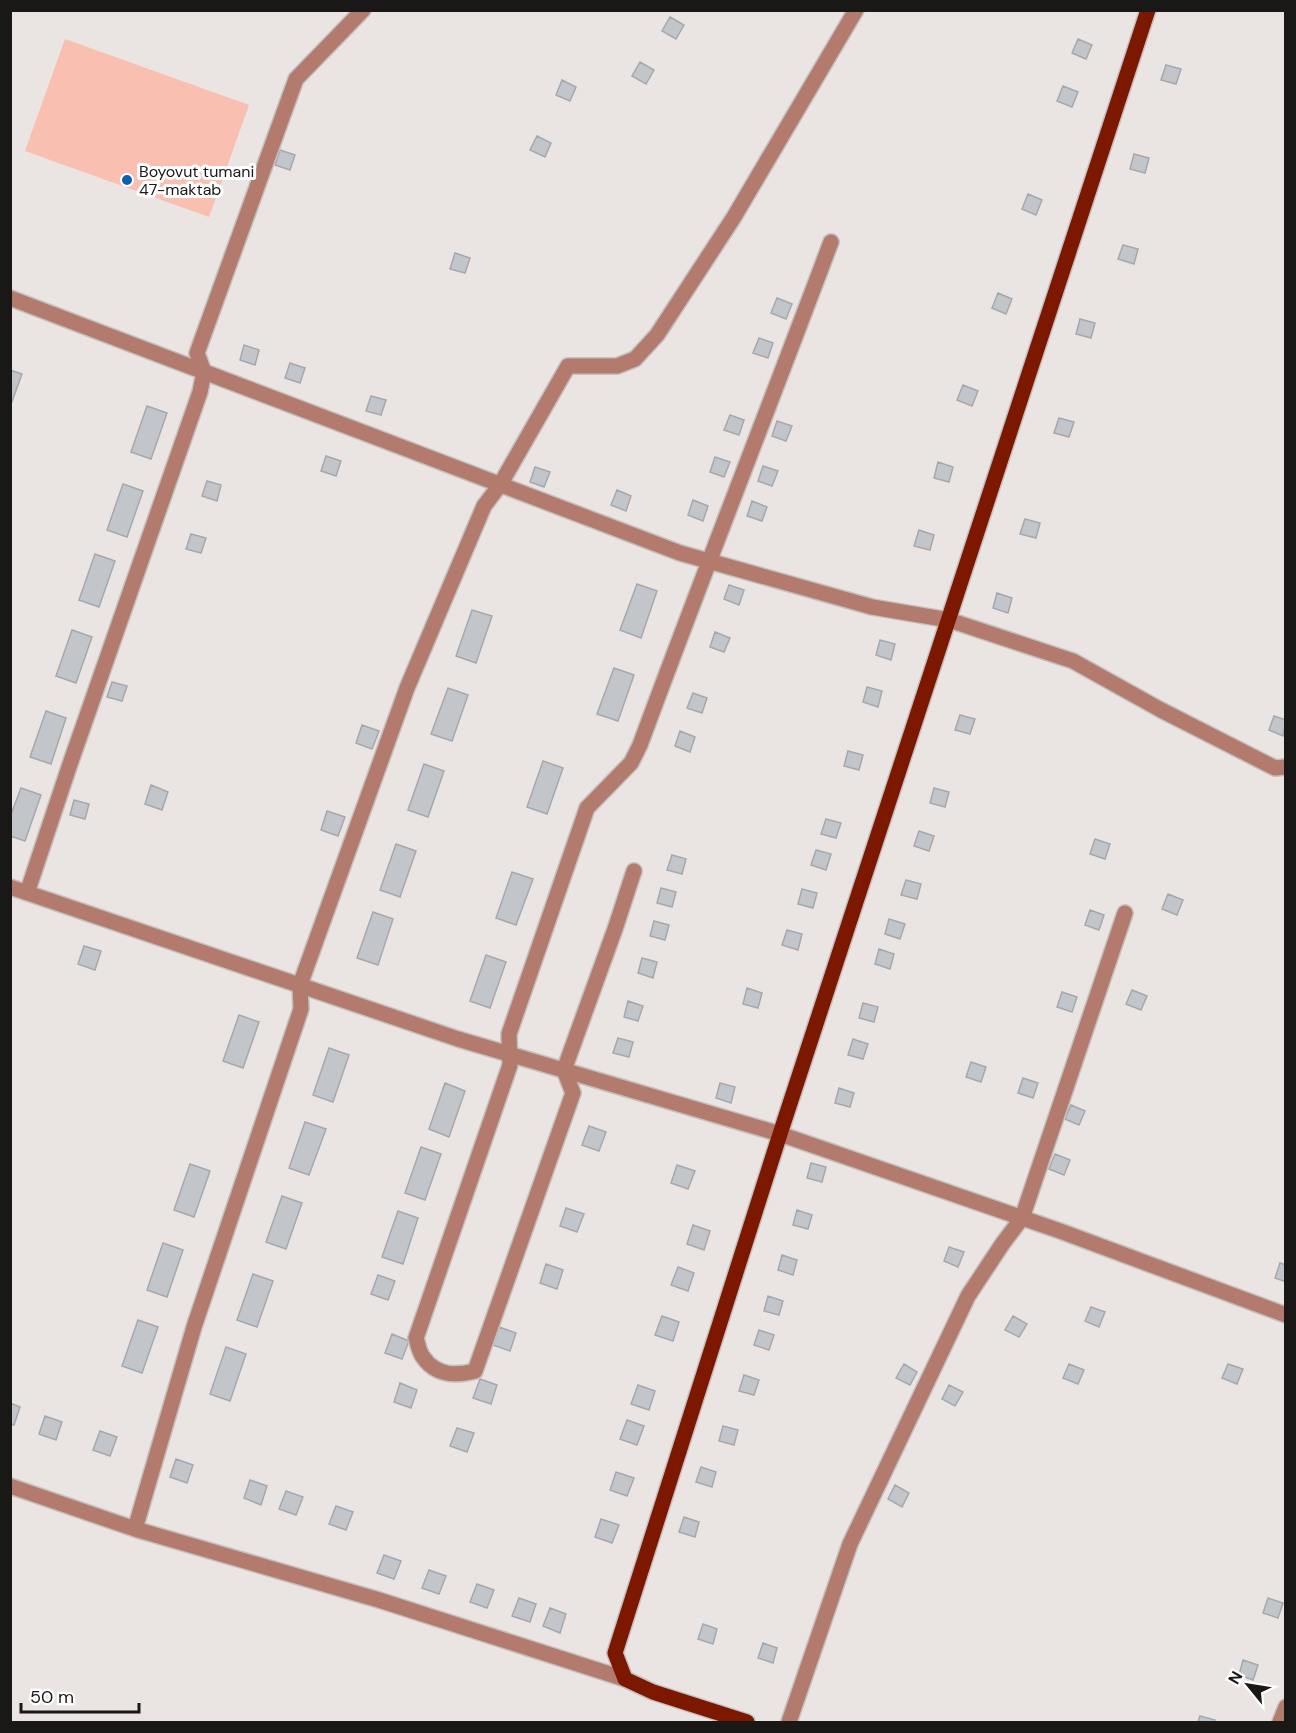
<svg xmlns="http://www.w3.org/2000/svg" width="1296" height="1733" viewBox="0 0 1296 1733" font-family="'DM Sans',sans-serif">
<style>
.green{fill:#f9bfb1}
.building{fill:#c2c5ca;stroke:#a5a9ad;stroke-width:1.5}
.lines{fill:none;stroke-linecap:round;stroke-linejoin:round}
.minor-casing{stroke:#c5bfbd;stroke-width:18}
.major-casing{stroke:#c5bfbd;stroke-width:18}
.minor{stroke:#b37b6d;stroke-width:15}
.major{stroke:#7c1700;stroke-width:15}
.poi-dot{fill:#0b61af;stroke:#fff;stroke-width:2}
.labels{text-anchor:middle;stroke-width:6;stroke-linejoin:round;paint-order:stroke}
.poi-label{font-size:16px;fill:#1a1817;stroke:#fff;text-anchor:start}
</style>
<rect width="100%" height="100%" fill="#eae4e2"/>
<path class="green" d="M65 39 249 105 209 217 25 151Z"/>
<path class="building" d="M670 17 684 25 676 39 662 31Z
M1078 39 1092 45 1086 59 1072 53Z
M640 62 654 70 646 84 632 76Z
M1166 65 1181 69 1176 84 1161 80Z
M562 80 576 87 570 101 556 95Z
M1063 86 1078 92 1072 107 1057 101Z
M537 136 551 143 545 157 530 150Z
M280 150 295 155 290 170 275 165Z
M1134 154 1149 158 1145 173 1130 169Z
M1028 194 1042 200 1036 215 1022 209Z
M1123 245 1138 249 1134 264 1118 259Z
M455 253 470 258 465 273 450 269Z
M998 293 1012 299 1006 314 992 308Z
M777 298 792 304 786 319 771 313Z
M1080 319 1095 323 1091 338 1076 334Z
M759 338 773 343 768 358 753 353Z
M244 345 259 350 255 365 240 360Z
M290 363 305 368 300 383 285 378Z
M10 370 22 374 10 407Z
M963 385 978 391 972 406 957 400Z
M371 396 386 400 381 415 366 411Z
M147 406 167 413 151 459 131 452Z
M730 415 744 420 739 435 724 430Z
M1059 418 1074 422 1069 437 1054 433Z
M777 421 792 426 786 441 772 436Z
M326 456 341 461 336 476 321 471Z
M715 457 730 462 724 477 710 472Z
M938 462 953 467 949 482 934 478Z
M763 466 778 471 772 486 758 481Z
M535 467 550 472 544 487 530 482Z
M207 481 221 485 217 501 202 496Z
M123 484 143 491 127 537 107 530Z
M617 490 631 496 626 511 611 505Z
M693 500 708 506 703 521 688 515Z
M752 501 767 507 762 521 747 516Z
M1025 519 1040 523 1036 538 1020 534Z
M919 530 934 535 930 550 914 546Z
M191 534 206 538 201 553 186 549Z
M95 554 115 561 99 607 79 600Z
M637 584 657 591 641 638 620 630Z
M729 585 744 590 739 605 724 599Z
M997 593 1012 598 1008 613 993 608Z
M472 610 492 616 476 663 456 656Z
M72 630 92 637 76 683 56 676Z
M715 632 730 638 724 652 710 647Z
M880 640 895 644 891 660 876 655Z
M614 668 634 675 618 721 597 714Z
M112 682 127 686 122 701 107 697Z
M867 687 882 691 878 707 863 702Z
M448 688 468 695 452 741 431 734Z
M693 693 707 698 702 713 687 708Z
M46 711 66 718 51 764 30 757Z
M960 715 975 719 970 734 955 730Z
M1274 716 1286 720 1283 736 1269 730Z
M362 725 379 731 372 749 356 743Z
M680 731 695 737 690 752 675 746Z
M848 751 863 755 859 770 844 766Z
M543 761 563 768 547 814 527 807Z
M424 764 444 771 428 817 408 810Z
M151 785 168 792 162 810 145 804Z
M21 788 41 795 25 841 10 836V817Z
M934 788 949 792 945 807 930 803Z
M74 800 89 804 85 819 70 815Z
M327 811 345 817 338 836 321 830Z
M826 819 841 823 836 838 821 834Z
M919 831 934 836 929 851 914 846Z
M1095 839 1110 844 1105 859 1090 854Z
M396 844 416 851 400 897 380 890Z
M816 850 831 854 826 870 811 865Z
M672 855 686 859 682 874 667 870Z
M512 872 533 879 516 925 496 918Z
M906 880 921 884 917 899 901 895Z
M661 888 676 892 672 907 657 903Z
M802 889 817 893 813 908 798 904Z
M1168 894 1183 900 1177 915 1162 909Z
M1090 910 1104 915 1099 930 1085 925Z
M373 912 393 919 378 965 357 958Z
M889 919 905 924 900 939 885 934Z
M654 921 669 925 665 940 650 936Z
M787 930 802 934 798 950 782 945Z
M84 946 101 951 95 970 78 964Z
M879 949 894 954 890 969 875 964Z
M486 955 506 962 490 1008 470 1001Z
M642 958 657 962 653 978 638 973Z
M747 988 762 993 758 1008 743 1004Z
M1132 990 1147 996 1141 1010 1126 1004Z
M1062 992 1077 997 1072 1012 1057 1007Z
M628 1001 643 1006 638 1021 624 1017Z
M863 1003 878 1007 874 1022 859 1018Z
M239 1015 259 1022 243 1068 223 1061Z
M618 1038 633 1042 629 1057 613 1053Z
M853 1039 868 1044 863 1059 848 1055Z
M329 1048 349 1055 333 1102 313 1095Z
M971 1062 986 1067 981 1082 966 1077Z
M1023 1078 1038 1083 1033 1098 1018 1093Z
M445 1083 465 1091 449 1137 429 1129Z
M720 1083 735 1087 731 1103 716 1098Z
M839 1088 854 1093 850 1107 835 1103Z
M1071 1105 1085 1111 1079 1125 1065 1119Z
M305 1122 326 1129 309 1175 289 1168Z
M589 1126 606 1132 599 1151 582 1145Z
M421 1147 441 1154 425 1200 405 1193Z
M1055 1154 1070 1160 1064 1175 1049 1169Z
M811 1163 826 1167 822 1182 807 1178Z
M190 1164 210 1171 194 1217 174 1210Z
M677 1165 695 1171 688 1189 671 1183Z
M282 1196 302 1203 286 1249 266 1242Z
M566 1208 584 1214 577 1232 560 1226Z
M797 1210 812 1215 808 1229 793 1225Z
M398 1211 418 1218 403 1264 382 1257Z
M693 1225 710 1231 704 1250 687 1244Z
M163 1243 183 1250 167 1297 147 1290Z
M949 1247 964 1252 958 1267 944 1261Z
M782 1255 797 1260 793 1275 778 1270Z
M1280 1263 1286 1265V1282L1275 1278Z
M546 1264 563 1270 557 1289 540 1283Z
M678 1267 694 1273 688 1291 671 1285Z
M253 1274 273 1281 257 1327 237 1320Z
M378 1275 395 1281 388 1300 371 1294Z
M768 1296 783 1301 779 1315 764 1311Z
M1091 1307 1105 1312 1099 1327 1085 1321Z
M662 1316 679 1322 673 1341 655 1335Z
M1013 1316 1027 1324 1019 1337 1005 1330Z
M138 1320 158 1327 142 1373 122 1366Z
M499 1327 516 1333 510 1351 493 1345Z
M759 1330 774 1335 769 1350 754 1345Z
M392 1334 409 1341 402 1359 385 1353Z
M226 1347 246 1354 230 1401 210 1394Z
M904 1364 917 1372 910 1385 896 1378Z
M1069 1364 1084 1370 1078 1384 1063 1378Z
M1228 1364 1243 1369 1237 1384 1222 1378Z
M744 1375 759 1380 754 1395 739 1391Z
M480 1379 497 1385 491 1404 473 1398Z
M400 1383 417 1390 411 1408 394 1402Z
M638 1385 655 1391 649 1410 631 1404Z
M949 1385 963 1392 955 1406 942 1399Z
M10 1403 20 1407 14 1425 10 1424Z
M45 1416 62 1422 56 1440 39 1434Z
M627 1420 644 1426 637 1445 620 1439Z
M723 1426 738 1430 734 1445 719 1441Z
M457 1428 474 1433 467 1452 450 1446Z
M100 1431 117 1437 110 1456 93 1450Z
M176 1459 193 1465 187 1483 170 1477Z
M701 1467 716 1472 712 1487 696 1482Z
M616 1472 634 1478 627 1496 610 1490Z
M250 1480 267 1486 261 1505 244 1498Z
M895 1485 909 1493 902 1507 888 1499Z
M286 1491 303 1497 296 1515 279 1509Z
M336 1506 353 1512 346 1530 329 1524Z
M684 1517 699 1522 695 1537 679 1532Z
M601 1519 619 1525 612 1543 595 1537Z
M384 1555 401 1561 394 1579 377 1573Z
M429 1570 446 1576 439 1594 422 1588Z
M477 1584 494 1590 487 1608 470 1602Z
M519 1598 536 1604 530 1622 512 1616Z
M1268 1598 1283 1603 1278 1618 1263 1613Z
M550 1608 566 1614 560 1633 543 1626Z
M703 1624 717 1629 713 1644 698 1639Z
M763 1643 777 1648 773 1663 758 1658Z
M1243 1660 1258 1665 1253 1680 1239 1675Z
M1200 1716 1215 1720 1214 1722H1198Z"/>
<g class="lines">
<g class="minor-casing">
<path id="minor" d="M10 298 680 553 872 607 949 620 1073 661 1161 710 1275 768 1286 767
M634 871 615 929 564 1070 573 1093 475 1371C456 1376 436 1376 423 1357 419 1352 418 1344 416 1338L510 1065 509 1034 587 808 631 763 640 745C702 577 768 410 831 242
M10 887 458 1039 780 1134 1060 1231 1286 1315
M27 893 69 767 200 392 204 372 197 353 296 79 363 10
M10 1486 135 1529 379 1600 625 1679
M135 1529 194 1327 301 1009 300 985 407 688 484 506 500 485 568 366H617L635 359 657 335 734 217 856 10
M789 1722 850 1544 968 1296 1003 1243 1022 1218 1125 913
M1280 1722 1286 1707"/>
</g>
<g class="major-casing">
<path id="major" d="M747 1722 653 1692 625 1679 615 1653 780 1134 1148 10"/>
</g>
<use href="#minor" class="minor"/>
<use href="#major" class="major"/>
</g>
<circle class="poi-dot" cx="127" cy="180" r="6"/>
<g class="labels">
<g class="poi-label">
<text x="139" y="177">Boyovut tumani<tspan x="139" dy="18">47-maktab</tspan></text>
</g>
</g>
<rect width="1296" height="1733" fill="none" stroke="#1a1817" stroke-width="24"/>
<g transform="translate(1248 1685) rotate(300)" stroke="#ffffff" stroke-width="4.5" paint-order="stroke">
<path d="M0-4.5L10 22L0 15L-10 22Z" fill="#1a1817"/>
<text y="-9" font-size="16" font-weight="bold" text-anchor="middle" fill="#1a1817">N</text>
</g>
<path d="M21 1703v9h118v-9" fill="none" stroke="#1a1817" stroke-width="3"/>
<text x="30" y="1703" font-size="18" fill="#1a1817" stroke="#ffffff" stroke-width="4.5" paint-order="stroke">50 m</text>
</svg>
